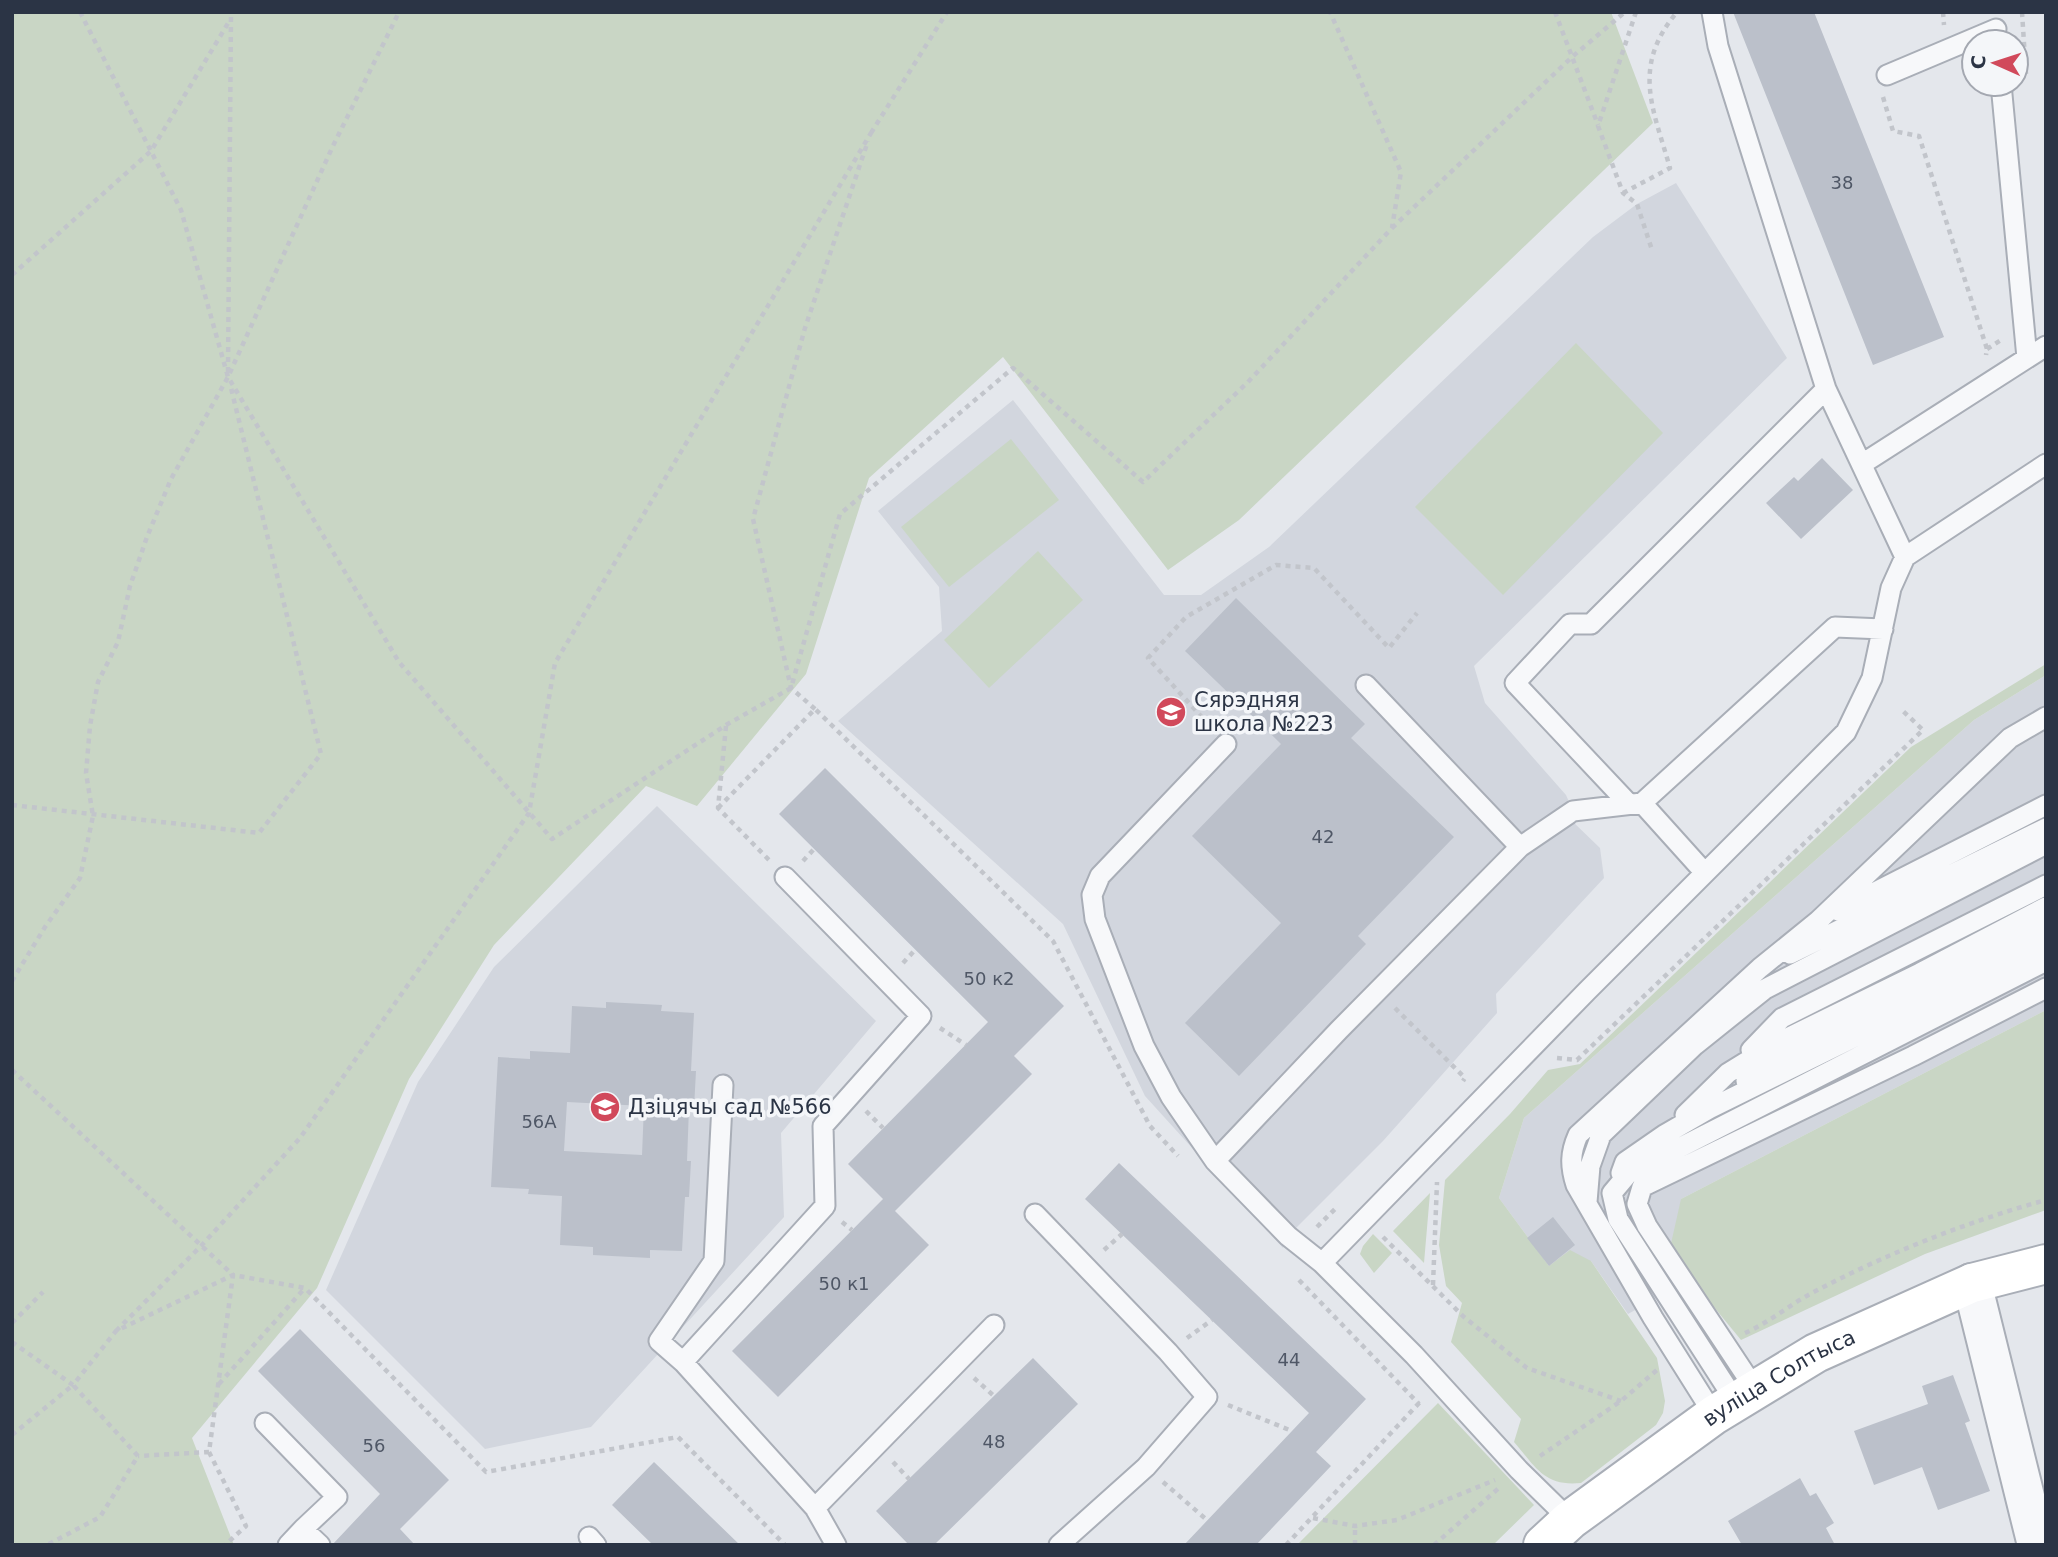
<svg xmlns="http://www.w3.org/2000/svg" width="2058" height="1557" viewBox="0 0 2058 1557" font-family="'DejaVu Sans',sans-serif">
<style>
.built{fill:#d2d6de}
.green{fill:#c9d6c5}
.building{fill:#bbc0ca;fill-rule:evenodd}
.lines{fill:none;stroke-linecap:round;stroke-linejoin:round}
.service-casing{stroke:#a9aeb7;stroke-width:23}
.minor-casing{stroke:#a9aeb7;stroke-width:42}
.secondary-casing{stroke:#a9aeb7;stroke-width:42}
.path{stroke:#c2c5cb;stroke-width:4.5;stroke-dasharray:5 5;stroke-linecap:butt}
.service{stroke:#f7f8fa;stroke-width:19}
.minor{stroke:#f7f8fa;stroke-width:38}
.secondary{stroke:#fff;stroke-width:38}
.labels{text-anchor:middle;stroke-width:7;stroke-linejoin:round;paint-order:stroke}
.number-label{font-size:18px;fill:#4f5766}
.poi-label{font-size:21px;fill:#2b3445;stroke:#f4f6f9;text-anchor:start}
.street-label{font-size:21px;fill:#2b3445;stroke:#f4f6f9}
</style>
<rect width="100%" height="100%" fill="#e4e7ec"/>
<path class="built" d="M1676 183 1787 358 1474 666 1485 703 1566 795 1573 811 1571 820 1600 848 1604 878 1496 994 1497 1013 1383 1141 1288 1236 1283 1248 1145 1096 1063 924 838 721 942 631 939 587 878 511 1013 400 1164 595H1201L1269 547 1593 237 1637 204Z
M2046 675V1010L1681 1199 1691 1279 1628 1314 1591 1261 1549 1266 1499 1198 1524 1118 1974 720Z
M657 806 876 1021 781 1133 784 1217 591 1427 485 1449 326 1290 418 1082 494 967Z"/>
<path class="green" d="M12 12H1611L1653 123 1239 520 1168 570 1003 357 869 478 806 674 697 806 646 786 494 945 409 1079 317 1288 192 1438 234 1545H12Z
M1576 343 1663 433 1503 595 1415 507Z
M1011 439 1059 500 949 587 901 527Z
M1038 551 1083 600 989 688 944 640Z
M2046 664V675L1974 720 1524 1118 1499 1198 1549 1266 1570 1250 1591 1261 1657 1358 1665 1401 1663 1413 1656 1425 1581 1483C1544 1487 1535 1466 1514 1442L1521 1419 1451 1342 1462 1303 1446 1286 1439 1245 1445 1180 1510 1114 1548 1070 1580 1064 1911 747Z
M2046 1010V1210L1925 1254 1741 1340 1691 1279 1670 1248 1681 1199Z
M1430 1193 1424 1263 1393 1231Z
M1373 1234 1392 1253 1374 1273 1360 1254 1363 1246Z
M1438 1403 1534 1505 1493 1545H1297Z"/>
<path class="building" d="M1733 12H1814L1944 337 1873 365Z
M1822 458 1853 490 1801 539 1766 503 1794 477 1798 481Z
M1236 598 1365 724 1351 738 1454 837 1358 936 1366 944 1239 1076 1185 1023 1281 923 1192 836 1281 744 1185 651Z
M825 768 1064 1006 1014 1056 1032 1074 895 1211 848 1164 988 1022 779 814Z
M606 1002 662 1005 661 1011 694 1013 691 1071H696L694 1108H689L687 1161H691L689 1197H685L682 1251 650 1250V1258L593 1255V1247L560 1245 562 1196 528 1194 529 1189 491 1187 498 1057 530 1059V1051L570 1053 572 1006 606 1008ZM567 1102 644 1106 642 1155 564 1151Z
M1119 1163 1366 1399 1316 1452 1331 1466 1256 1545H1184L1309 1413 1085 1199Z
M883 1199 929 1245 778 1397 732 1351Z
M1553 1217 1575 1245 1549 1266 1527 1238Z
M300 1329 449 1480 400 1529 415 1545H332L380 1494 258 1371Z
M1033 1358 1078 1404 934 1545H909L876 1511Z
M1953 1375 1970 1421 1965 1423 1990 1491 1938 1510 1922 1467 1874 1485 1854 1431 1928 1404 1922 1386Z
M654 1462 740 1545H653L612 1505Z
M1800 1478 1810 1496 1816 1493 1834 1523 1826 1528 1835 1545H1742L1728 1521Z"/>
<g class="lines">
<g class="service-casing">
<path id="service" d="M1712 12 1718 46 1826 389 1905 557
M1887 75 1996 29
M2001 84 2027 358
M1862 464 2046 346
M1366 685 1520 847
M1226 744 1100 876 1092 895 1095 919 1144 1046 1171 1097 1215 1161 1288 1236 1322 1263 1414 1355 1519 1470 1570 1520
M1628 803 1515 683 1570 624H1591L1826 389
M1705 873 1642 803 1835 627 1883 629
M785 877 921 1016 823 1126 825 1206 683 1362 815 1508 836 1545
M1838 911 2046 805
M1790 954 2046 828
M1751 1050 1782 1018 2046 885
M1746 1081 1772 1062 2046 925
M1685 1115 1728 1073 1775 1044 1920 973 2046 907
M1215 1161 1339 1030 1520 847 1573 811 1642 803
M1621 1173 1625 1162 1664 1135 1709 1109 2046 943
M1587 1202 1590 1166 1601 1135 1695 1045 1765 989 2046 844
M1035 1214 1168 1352 1207 1397 1146 1467 1059 1545
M1322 1263 1587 991 1846 732 1872 678 1891 588 1905 557 2046 464
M683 1362 659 1341 714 1261 723 1085
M1755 1389 1647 1226 1637 1204 1642 1187 1913 1056 2046 988
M1736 1402 1618 1219 1612 1193 1628 1174 2046 961
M1714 1415 1653 1318 1576 1185C1570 1166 1570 1153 1578 1135L1760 968 1818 921 2010 738 2046 717
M265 1423 337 1497 303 1529 320 1545
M815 1508 994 1325
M589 1537 596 1545
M288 1545 303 1529"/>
</g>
<g class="minor-casing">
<path id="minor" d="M1972 1283 2037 1545"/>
</g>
<g class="secondary-casing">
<g id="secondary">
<path id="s1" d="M1543 1545 1570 1520 1714 1415 1816 1353 1972 1283 2046 1264"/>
</g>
</g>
<path class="path" d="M80 12 181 210 228 377 399 662 552 839 726 725 791 688 840 514 1013 368 1143 482 1248 382 1392 228 1401 172 1330 12
M1555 12 1598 125
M1636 12 1598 126 1623 193 1637 204 1652 250
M1943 12 1944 25
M2022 12 2026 74
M1883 97 1893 131 1919 136 1987 349 1986 355
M871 133 947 12
M1623 193 1670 168C1653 108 1631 67 1677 12
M1392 228 1572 57 1625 12
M12 275 151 151 230 20
M1987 349 2001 340
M228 372 231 12
M815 709 791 688 753 519 805 328 868 141
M1209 725 1148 658 1186 617 1276 565 1314 568 1389 648 1417 613
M726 726 718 808 769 860
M12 805 259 833 321 754 230 384
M718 808 815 709 1053 941 1150 1126 1178 1156
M803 861 814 849
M903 963 914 951
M12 981 45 927 80 878 93 816 86 773 90 726 98 682 118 642 130 586 147 537 171 479 228 377 332 148 399 12
M1395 1008 1465 1078 1463 1081
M940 1028 966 1045
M1557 1058 1577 1060 1923 730 1903 711
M12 1070 233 1275 209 1452 138 1456
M866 1111 883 1128
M842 1222 852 1230
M1317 1227 1338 1206
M1383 1237 1464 1317 1527 1368 1621 1401
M1104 1250 1122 1234
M1299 1280 1419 1404
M1433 1285 1437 1182
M12 1323 43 1292
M116 1331 201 1246 300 1138 529 813 555 663 871 133
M1745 1333C1768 1323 1788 1306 1810 1294 1883 1255 1966 1222 2046 1200
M1187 1338 1212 1320
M12 1342 73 1385 116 1331 233 1275 305 1288 486 1472 678 1437 785 1545
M974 1378 994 1396
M219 1384 304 1289
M1228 1405 1292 1431
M12 1435 73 1385 138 1456 100 1517 47 1545
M209 1452 246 1526 225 1545
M1540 1456 1621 1401 1657 1370
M893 1462 909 1479
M1163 1482 1207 1520
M1313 1518 1355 1526 1397 1520 1495 1480
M1286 1545 1420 1402
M1355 1545V1526
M1434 1545 1500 1487"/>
<use href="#service" class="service"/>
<use href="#minor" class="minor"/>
<use href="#secondary" class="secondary"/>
</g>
<defs>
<g id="school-disc" transform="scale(1.575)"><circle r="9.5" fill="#d1495b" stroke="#f4f6f9"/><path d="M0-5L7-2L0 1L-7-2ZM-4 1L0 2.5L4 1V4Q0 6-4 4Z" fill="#fff"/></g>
</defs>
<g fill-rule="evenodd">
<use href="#school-disc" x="1171" y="712"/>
<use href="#school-disc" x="605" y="1107"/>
</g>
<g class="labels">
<g class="number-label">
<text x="1842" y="189">38</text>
<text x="1323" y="843">42</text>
<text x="989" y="985">50 к2</text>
<text x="539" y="1128">56А</text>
<text x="844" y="1290">50 к1</text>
<text x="1289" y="1366">44</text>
<text x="994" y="1448">48</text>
<text x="374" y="1452">56</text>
</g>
<g class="poi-label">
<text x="1194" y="707">Сярэдняя<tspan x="1194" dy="24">школа №223</tspan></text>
<text x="628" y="1114">Дзіцячы сад №566</text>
</g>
<g class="street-label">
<text dy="7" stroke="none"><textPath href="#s1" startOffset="290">вуліца Солтыса</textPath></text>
</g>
</g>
<rect width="2058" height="1557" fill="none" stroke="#2b3445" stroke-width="28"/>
<g transform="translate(1995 63) rotate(273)"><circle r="33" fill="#f4f6f9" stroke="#a4a8b1" stroke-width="2"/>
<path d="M0-5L12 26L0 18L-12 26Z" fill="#d1495b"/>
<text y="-10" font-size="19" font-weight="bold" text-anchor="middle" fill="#2b3445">С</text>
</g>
</svg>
